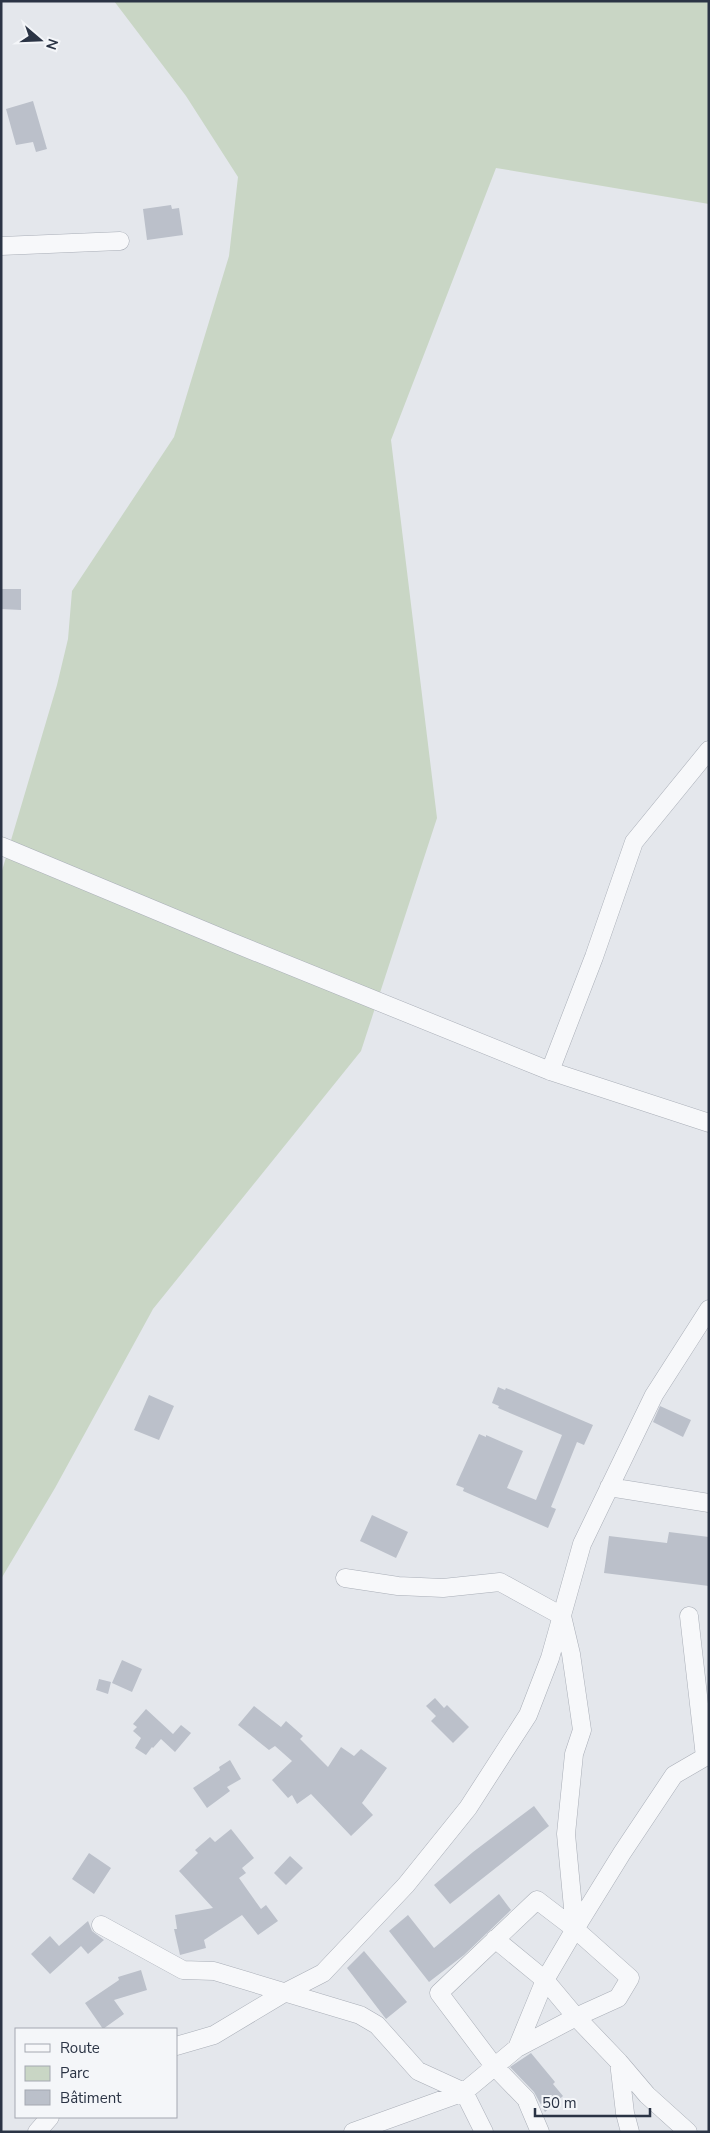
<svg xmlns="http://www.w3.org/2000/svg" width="710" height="2133" viewBox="0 0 710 2133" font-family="'Nunito Sans',sans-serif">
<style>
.green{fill:#c9d6c5}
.building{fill:#bbc0ca}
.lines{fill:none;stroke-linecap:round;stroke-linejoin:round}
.street-casing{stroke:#a9aeb7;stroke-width:19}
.street{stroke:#f7f8fa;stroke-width:18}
</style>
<rect width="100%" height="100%" fill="#e4e7ec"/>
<path class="green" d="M114 1H709V204L496 168 391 440 437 818 361 1051 153 1309 55 1488 1 1579V874L57 685 68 639 72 591 174 437 229 256 238 177 186 96Z"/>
<path class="building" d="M33 101 47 149 36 152 33 142 16 145 6 109Z
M171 205 172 209 179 208 183 235 147 240 143 209Z
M1 589H21V610L1 609Z
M498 1387 505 1390 506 1388 593 1425 584 1445 577 1442 551 1507 556 1509 548 1528 463 1491 464 1488 456 1485 479 1434 486 1437V1435L523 1451 507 1488 536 1500 562 1435 498 1408 499 1406 492 1403Z
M149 1395 174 1406 159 1440 134 1430Z
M660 1406 691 1420 683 1437 653 1422Z
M372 1515 408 1532 396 1558 360 1541Z
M669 1532 709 1537V1586L604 1573 609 1536 667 1543Z
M122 1660 142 1669 132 1692 112 1683Z
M99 1679 111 1682 108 1694 96 1690Z
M435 1698 444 1708 447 1705 469 1727 453 1743 431 1721 436 1716 426 1706Z
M254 1706 281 1727 286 1721 303 1736 300 1739 328 1767 341 1747 354 1756 361 1749 387 1768 362 1803 373 1815 351 1836 311 1794 297 1804 292 1795 288 1798 272 1780 292 1761 275 1746 269 1750 238 1725Z
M146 1709 173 1734 181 1725 191 1733 175 1752 161 1739 153 1748 152 1747 146 1755 135 1748 141 1738 133 1731 137 1727 133 1724Z
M230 1760 241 1779 227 1787 230 1791 207 1808 193 1788 220 1770 219 1767Z
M534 1806 549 1826 450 1904 434 1885 473 1852Z
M231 1829 254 1858 242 1868 246 1873 239 1878 261 1909 266 1905 278 1921 258 1935 242 1915 204 1940 206 1948 180 1955 174 1929H177L175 1915 213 1908 179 1871 198 1853 195 1850 210 1837 215 1842Z
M89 1853 111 1868 94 1894 72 1879Z
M290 1856 303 1868 286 1885 274 1873Z
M499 1894 511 1910 464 1955 429 1982 389 1931 408 1915 434 1948Z
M88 1921 92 1931 104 1940 88 1954 81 1946 50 1974 31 1954 50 1936 59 1946Z
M364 1951 407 2002 386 2019 347 1968Z
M141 1970 147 1990 114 2000 124 2014 103 2029 85 2003 119 1980 118 1977Z
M531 2053 555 2082 553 2084 563 2096 545 2112 534 2092 510 2067Z"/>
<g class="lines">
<g class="street-casing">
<path id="street" d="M1 246 120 241
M1 846 229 941 550 1071 709 1123
M550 1071 594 957 634 842 709 750
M609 1487 709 1503
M101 1925 183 1970 214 1971 360 2015 377 2025 418 2071 464 2092 517 2048 545 1980 575 1929 566 1834 574 1754 582 1730 571 1654 562 1616 500 1582 443 1588 398 1586 345 1578
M575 1929 622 1853 674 1775 705 1757 689 1616
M495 1939 545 1980 576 2017 619 2062 647 2095 688 2132
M176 2046 214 2035 284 1993 323 1973 406 1885 468 1808 528 1715 550 1658 582 1544 654 1395 709 1309
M517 2048 576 2017 618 1998 630 1978 575 1929 537 1900 439 1993 494 2066 526 2099 540 2132
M619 2062 625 2113 630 2132
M37 2132 50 2117
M353 2132 464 2092 484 2132"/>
</g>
<use href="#street" class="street"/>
</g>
<rect width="710" height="2133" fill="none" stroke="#2b3445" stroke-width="5"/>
<rect x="15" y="2028" width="162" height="90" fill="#f4f6f9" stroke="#a4a8b1"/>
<rect x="25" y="2044" width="25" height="8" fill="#f7f8fa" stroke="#a4a8b1"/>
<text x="60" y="2053" font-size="15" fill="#2b3445">Route</text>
<rect x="25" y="2066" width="25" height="15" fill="#c9d6c5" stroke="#a4a8b1"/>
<text x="60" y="2078" font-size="15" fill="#2b3445">Parc</text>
<rect x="25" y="2090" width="25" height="15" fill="#bbc0ca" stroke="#a4a8b1"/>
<text x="60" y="2103" font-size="15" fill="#2b3445">Bâtiment</text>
<g transform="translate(40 40) rotate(109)" stroke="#f4f6f9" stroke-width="4" paint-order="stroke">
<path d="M0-4L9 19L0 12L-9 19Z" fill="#2b3445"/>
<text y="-8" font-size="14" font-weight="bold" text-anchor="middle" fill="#2b3445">N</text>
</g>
<path d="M535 2108v8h115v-8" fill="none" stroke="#2b3445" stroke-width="2.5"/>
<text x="542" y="2108" font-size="15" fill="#2b3445" stroke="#f4f6f9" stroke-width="4" paint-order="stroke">50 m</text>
</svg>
